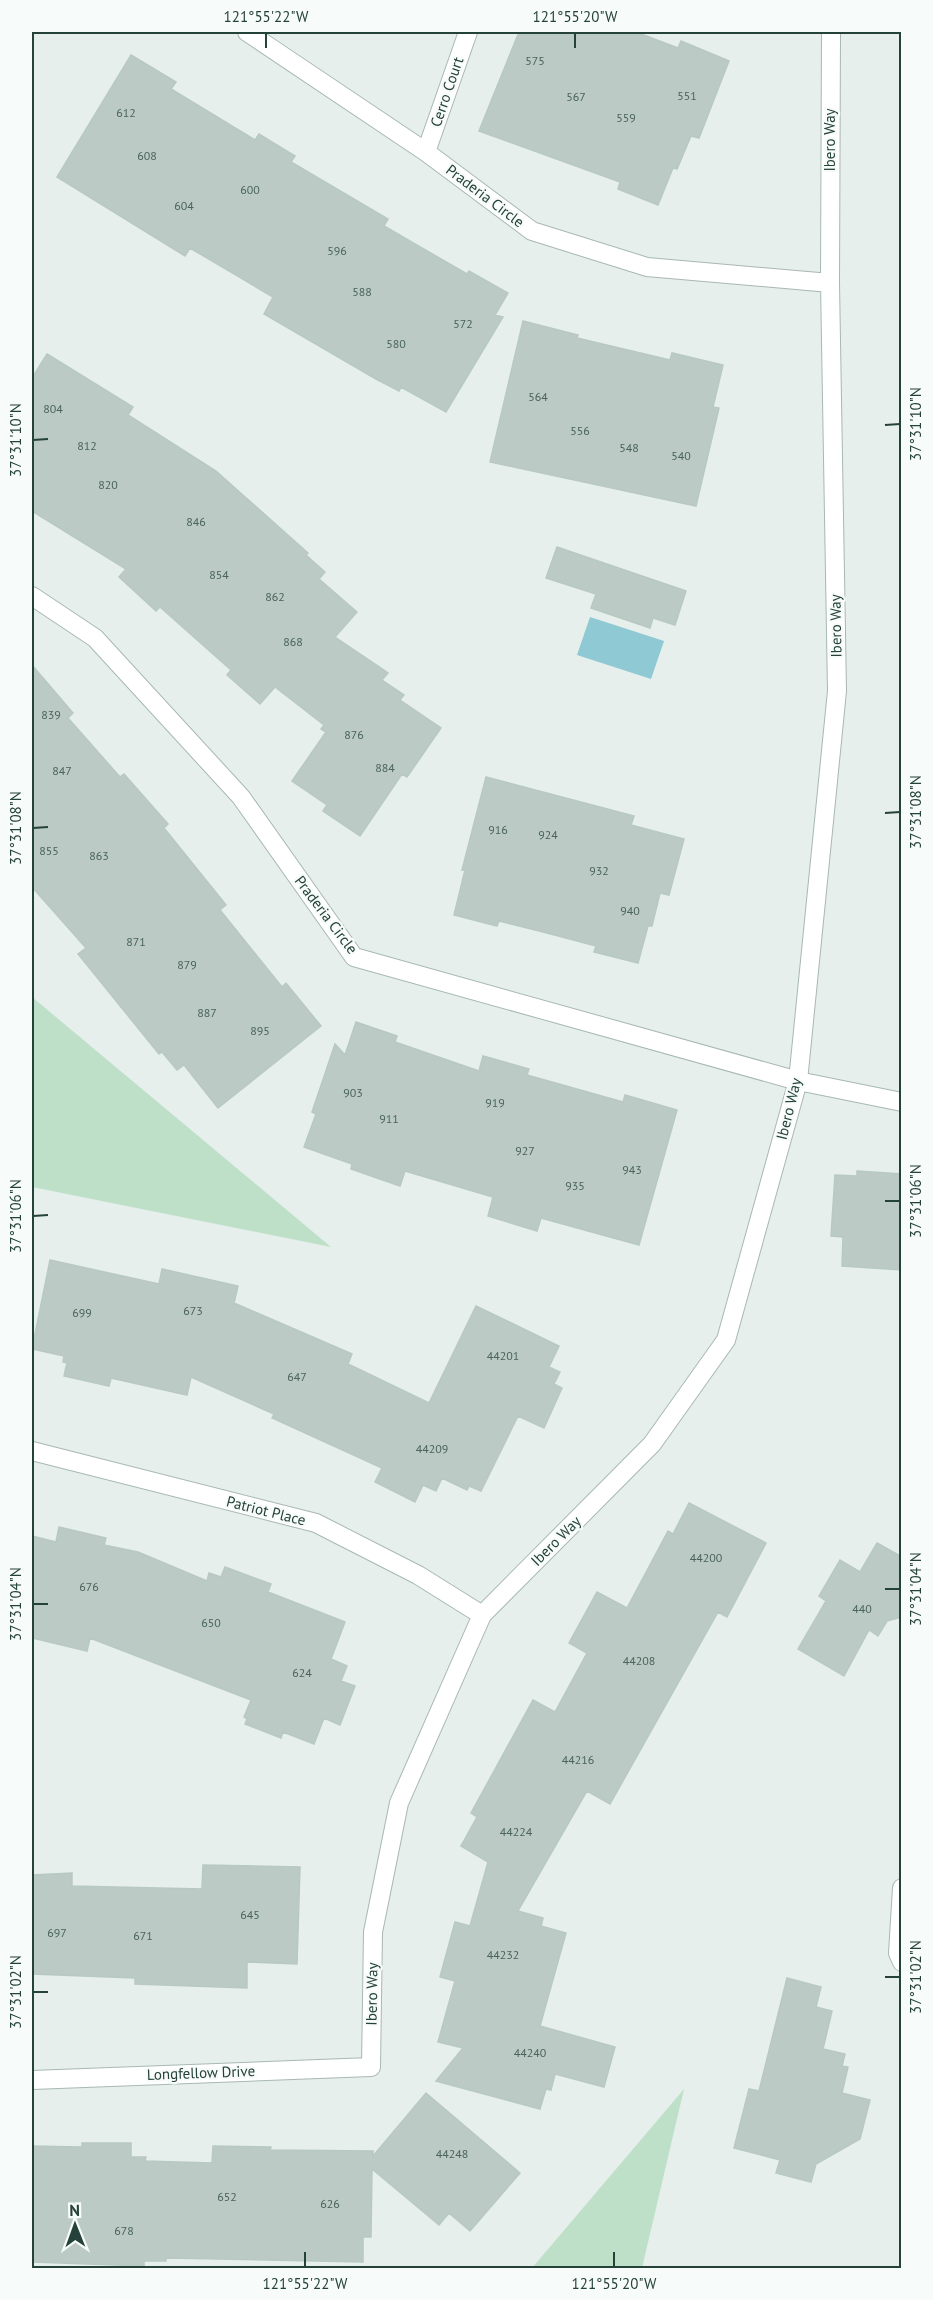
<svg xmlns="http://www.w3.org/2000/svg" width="933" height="2300" viewBox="0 0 933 2300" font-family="'PT Sans',sans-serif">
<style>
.green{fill:#bfe0c8}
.water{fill:#8ec9d4}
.building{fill:#bbcac4;stroke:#b8c9c2;stroke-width:1.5}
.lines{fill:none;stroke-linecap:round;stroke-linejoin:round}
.street-casing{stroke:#a8b8b2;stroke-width:20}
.street{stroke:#fff;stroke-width:18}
.ticks{fill:none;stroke:#24423a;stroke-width:2}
.labels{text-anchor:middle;stroke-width:4.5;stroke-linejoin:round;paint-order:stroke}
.number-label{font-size:12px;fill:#4a645c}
.street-label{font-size:15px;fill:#24423a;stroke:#f7fbf9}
.neatline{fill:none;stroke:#24423a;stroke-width:2}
.ticks-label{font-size:15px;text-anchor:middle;fill:#24423a}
</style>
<rect width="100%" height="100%" fill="#e6efeb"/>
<path class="green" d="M32 997 331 1247 32 1187Z
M684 2089 642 2268H532Z"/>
<path class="water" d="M590 617 664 641 651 679 577 655Z"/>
<path class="building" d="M519 32H636L678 48 681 41 729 61 699 138 691 136 677 169 673 168 658 205 618 189 620 182 479 131Z
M131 55 176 82 171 89 255 140 259 134 295 156 291 162 388 219 384 226 467 274 469 271 508 293 495 315 503 317 446 412 401 387 399 391 376 379 264 314 273 297 190 248 185 256 57 177Z
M523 321 578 335 577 338 670 360 672 353 723 365 713 407 719 408 696 506 490 462Z
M47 354 133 407 128 415 216 471 308 553 306 555 325 572 319 579 357 612 335 637 388 673 382 680 404 695 400 700 441 728 407 777 402 774 360 836 323 811 327 805 292 781 326 732 321 729 324 725 275 687 260 704 227 675 231 670 160 607 156 611 119 577 126 569 32 511V378Z
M557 547 686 591 675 625 653 618 650 628 591 608 596 594 546 578Z
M32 665 73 713 68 718 120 777 124 774 168 824 164 828 226 905 220 910 282 987 286 983 321 1026 218 1108 184 1065 177 1070 162 1052 159 1054 78 954 86 948 32 887Z
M486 777 634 816 631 825 684 839 669 895 660 893 652 926H648L638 963 594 952 596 946 547 933 499 921 497 926 454 915 465 870H462Z
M356 1022 397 1036 395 1042 479 1071 483 1056 529 1069 527 1075 623 1102 625 1095 677 1110 639 1245 541 1218 537 1231 488 1216 493 1197 405 1171 400 1186 351 1169 352 1164 304 1147 316 1114 312 1112 335 1044 345 1055Z
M857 1171 902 1174V1270L842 1266 843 1237 831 1236 835 1175 857 1176Z
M50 1260 159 1284 162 1269 238 1286 234 1303 352 1354 348 1364 429 1403 476 1306 559 1346 549 1367 560 1372 554 1384 562 1388 544 1428 518 1416 481 1491 469 1486 467 1490 442 1478 436 1491 423 1485 415 1502 375 1482 382 1468 272 1418 274 1414 191 1377 187 1395 111 1378 109 1386 64 1376 67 1363 63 1362 64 1356 32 1349Z
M689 1503 766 1543 727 1617 718 1612 610 1804 587 1791 518 1911 543 1918 541 1926 566 1933 540 2026 615 2047 604 2087 555 2074 551 2090 546 2089 540 2109 436 2081 463 2048 438 2042 455 1981 440 1977 455 1922 470 1926 488 1862 461 1846 477 1817 471 1813 533 1700 555 1712 587 1653 569 1643 597 1592 627 1608 668 1531 673 1534Z
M59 1527 106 1538 104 1545 138 1552 207 1581 209 1573 221 1577 225 1567 271 1584 268 1592 345 1622 331 1659 347 1666 341 1681 355 1686 340 1725 324 1718 314 1744 283 1732 281 1738 245 1724 247 1719 244 1717 251 1700 90 1638 87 1651 32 1638V1536L56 1542Z
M877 1543 902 1557V1617L887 1621 878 1636 869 1630 844 1676 798 1649 826 1601 819 1596 840 1560 860 1572Z
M203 1865 300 1867 297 1964 247 1962V1988L135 1984V1978L32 1974V1875L72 1873V1886L202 1889Z
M787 1978 821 1987 816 2007 832 2011 823 2049 845 2054 842 2066 848 2067 842 2093 870 2100 860 2139 816 2164 811 2182 776 2173 780 2160 734 2148 749 2089 759 2091Z
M426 2093 520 2173 470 2231 449 2213 439 2225 372 2169 371 2237H363V2262L166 2258V2261H144V2266L32 2262V2146L82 2147V2143H131V2157H146L145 2161 212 2163 213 2146 271 2147 270 2150 373 2151V2156Z"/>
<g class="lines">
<g class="street-casing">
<path id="street" d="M247 32 426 152 532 231 647 267 830 283
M426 152 468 32
M32 596 95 638 241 797 354 957 798 1081 902 1102
M32 1451 316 1523 418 1575 482 1615
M902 1888 898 1953 902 1962
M32 2080 371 2067 373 1932 399 1803 482 1615 652 1444 726 1340 798 1081 837 691 830 283 831 32"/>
</g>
<use href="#street" class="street"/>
</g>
<path class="ticks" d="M266 33V48M575 33V48M885 425 900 424M33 440 48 439M885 813 900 812M33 828 48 827M885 1201H900M33 1216 48 1215M885 1589H900M33 1604H48M885 1977H900M33 1992H48M305 2252V2267M614 2252V2267"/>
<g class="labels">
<g class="number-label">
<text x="535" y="65">575</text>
<text x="687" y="100">551</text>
<text x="576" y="101">567</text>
<text x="126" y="117">612</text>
<text x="626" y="122">559</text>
<text x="147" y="160">608</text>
<text x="250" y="194">600</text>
<text x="184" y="210">604</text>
<text x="337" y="255">596</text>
<text x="362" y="296">588</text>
<text x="463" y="328">572</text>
<text x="396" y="348">580</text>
<text x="538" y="401">564</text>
<text x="53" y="413">804</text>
<text x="580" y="435">556</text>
<text x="87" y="450">812</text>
<text x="629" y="452">548</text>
<text x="681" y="460">540</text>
<text x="108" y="489">820</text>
<text x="196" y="526">846</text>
<text x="219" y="579">854</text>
<text x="275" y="601">862</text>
<text x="293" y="646">868</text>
<text x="51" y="719">839</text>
<text x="354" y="739">876</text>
<text x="385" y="772">884</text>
<text x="62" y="775">847</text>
<text x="498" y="834">916</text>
<text x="548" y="839">924</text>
<text x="49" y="855">855</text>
<text x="99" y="860">863</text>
<text x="599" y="875">932</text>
<text x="630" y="915">940</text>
<text x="136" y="946">871</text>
<text x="187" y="969">879</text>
<text x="207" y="1017">887</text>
<text x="260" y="1035">895</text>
<text x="353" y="1097">903</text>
<text x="495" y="1107">919</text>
<text x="389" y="1123">911</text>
<text x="525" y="1155">927</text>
<text x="632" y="1174">943</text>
<text x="575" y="1190">935</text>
<text x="193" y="1315">673</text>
<text x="82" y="1317">699</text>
<text x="503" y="1360">44201</text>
<text x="297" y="1381">647</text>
<text x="432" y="1453">44209</text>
<text x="706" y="1562">44200</text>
<text x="89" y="1591">676</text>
<text x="862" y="1613">440</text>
<text x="211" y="1627">650</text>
<text x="639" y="1665">44208</text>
<text x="302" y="1677">624</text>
<text x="578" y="1764">44216</text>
<text x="516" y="1836">44224</text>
<text x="250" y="1919">645</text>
<text x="57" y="1937">697</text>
<text x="143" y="1940">671</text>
<text x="503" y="1959">44232</text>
<text x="530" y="2057">44240</text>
<text x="452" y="2158">44248</text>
<text x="227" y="2201">652</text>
<text x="330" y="2208">626</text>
<text x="124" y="2235">678</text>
</g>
<g class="street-label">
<text transform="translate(447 92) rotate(-71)" y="5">Cerro Court</text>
<text transform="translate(830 140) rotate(-90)" y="5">Ibero Way</text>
<text transform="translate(485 196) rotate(37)" y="5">Praderia Circle</text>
<text transform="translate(836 626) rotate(-91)" y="5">Ibero Way</text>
<text transform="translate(326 915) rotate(53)" y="5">Praderia Circle</text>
<text transform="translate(789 1109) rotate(-76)" y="5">Ibero Way</text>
<text transform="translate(266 1511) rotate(14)" y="5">Patriot Place</text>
<text transform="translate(556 1541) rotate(-45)" y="5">Ibero Way</text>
<text transform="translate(372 1994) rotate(-89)" y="5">Ibero Way</text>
<text transform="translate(201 2073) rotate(-2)" y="5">Longfellow Drive</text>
</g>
</g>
<rect width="933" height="2300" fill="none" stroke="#f7fbf9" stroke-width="66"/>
<g transform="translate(75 2225) rotate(359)" stroke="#f7fbf9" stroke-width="4.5" paint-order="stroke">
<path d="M0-4.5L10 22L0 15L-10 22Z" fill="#24423a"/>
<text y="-9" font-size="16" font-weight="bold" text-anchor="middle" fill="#24423a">N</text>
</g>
<rect x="33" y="33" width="867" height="2234" class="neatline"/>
<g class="ticks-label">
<text x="266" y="22">121°55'22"W</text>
<text x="575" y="22">121°55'20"W</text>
<text transform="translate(916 424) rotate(-90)" y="5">37°31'10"N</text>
<text transform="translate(16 440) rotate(-90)" y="5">37°31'10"N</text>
<text transform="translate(916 812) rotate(-90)" y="5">37°31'08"N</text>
<text transform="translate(16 828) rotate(-90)" y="5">37°31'08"N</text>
<text transform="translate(916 1201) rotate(-90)" y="5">37°31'06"N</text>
<text transform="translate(16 1216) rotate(-90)" y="5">37°31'06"N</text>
<text transform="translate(916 1589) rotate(-90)" y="5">37°31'04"N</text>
<text transform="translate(16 1604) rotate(-90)" y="5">37°31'04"N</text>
<text transform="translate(916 1977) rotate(-90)" y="5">37°31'02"N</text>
<text transform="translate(16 1992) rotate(-90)" y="5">37°31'02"N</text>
<text x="305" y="2289">121°55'22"W</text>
<text x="614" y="2289">121°55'20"W</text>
</g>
</svg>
